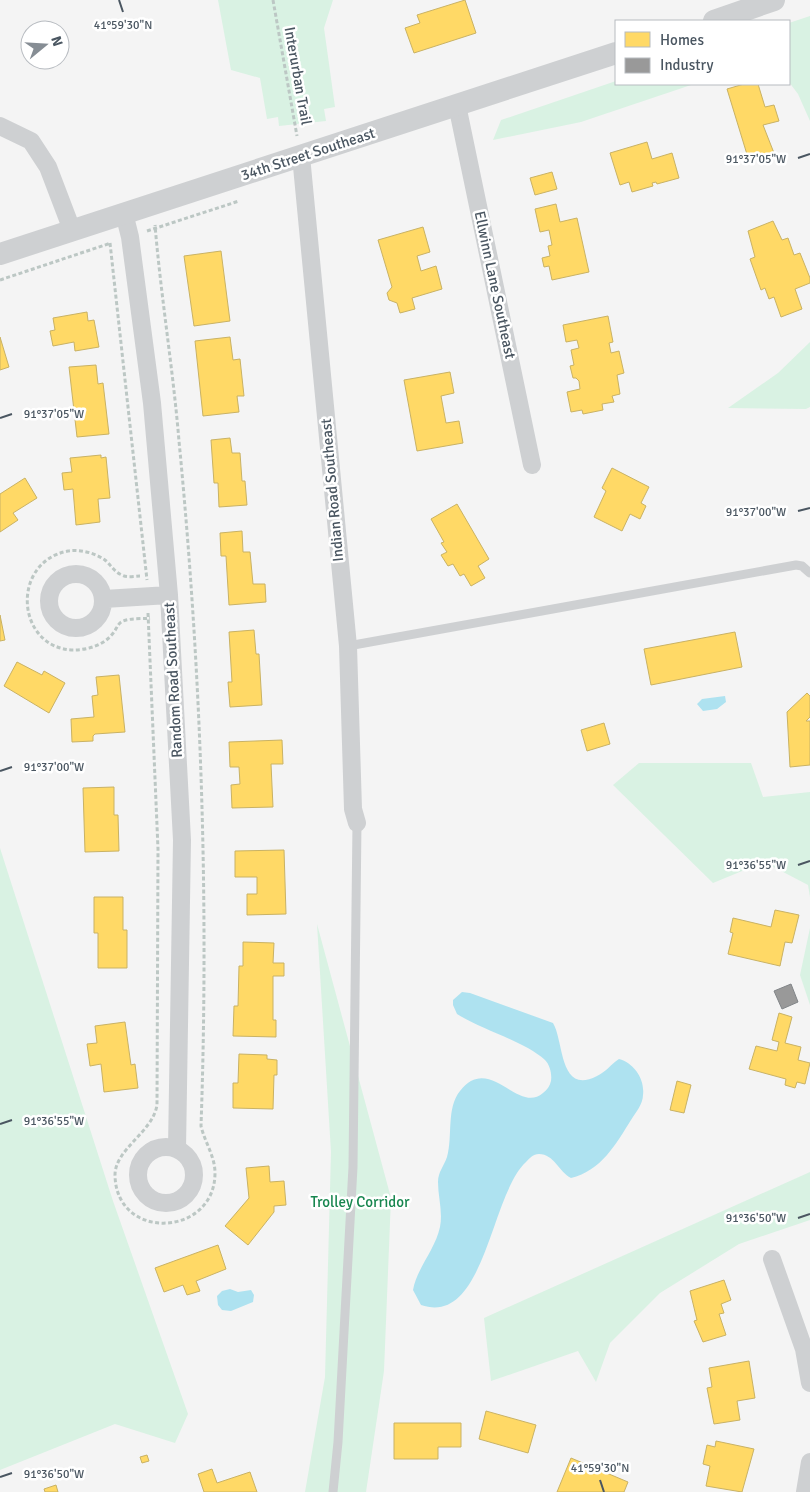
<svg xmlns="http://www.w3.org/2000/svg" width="810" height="1492" viewBox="0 0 810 1492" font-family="Signika,sans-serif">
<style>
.green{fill:#d9f2e3}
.water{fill:#aee2f0}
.homes{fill:#ffd966;stroke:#c9b264}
.industry{fill:#999;stroke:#818588}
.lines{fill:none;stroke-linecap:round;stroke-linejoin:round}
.path{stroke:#bcc7c4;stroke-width:3;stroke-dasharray:4 2.5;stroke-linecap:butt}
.service{stroke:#ced0d2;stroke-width:9}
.minor{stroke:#ced0d2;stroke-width:18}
.tertiary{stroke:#ced0d2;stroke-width:22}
.ticks{fill:none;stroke:#4a5661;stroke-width:2}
.labels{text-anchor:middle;stroke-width:5;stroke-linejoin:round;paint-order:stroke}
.street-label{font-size:15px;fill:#4a5661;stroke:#fff}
.park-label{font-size:15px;fill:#17864f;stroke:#fff}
.ticks-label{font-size:12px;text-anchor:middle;fill:#4a5661;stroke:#fff;stroke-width:5;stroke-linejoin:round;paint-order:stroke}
</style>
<rect width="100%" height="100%" fill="#f4f4f4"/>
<path class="green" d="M218 0H333L324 28 335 107 324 109 326 121 279 126 278 117 267 119 260 78 231 70Z
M810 16V121L798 94 789 82V23Z
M616 81V84H694L581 122 493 140 501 120Z
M810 342V407L806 409 728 408 778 373Z
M639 763H751L763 797 810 792V897L808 885 764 862 713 883 613 785Z
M0 848 113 1201 188 1414 175 1443 115 1424 0 1470Z
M317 924 391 1198 384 1371 366 1492H305L325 1377 331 1152Z
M810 928V1005L800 975Z
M810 1172V1220L739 1244 660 1293 610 1343 596 1382 578 1351 491 1381 484 1318Z"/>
<path class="water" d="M725 696 726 702 717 709 703 711 697 704 702 699Z
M462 992 470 993 553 1023C564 1041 559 1096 597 1076 606 1072 611 1064 619 1059 634 1063 645 1079 643 1095 643 1104 636 1112 631 1120 616 1144 601 1171 571 1178 559 1172 554 1154 539 1154 533 1154 530 1158 526 1162 490 1195 485 1327 421 1305L413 1290C417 1268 435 1250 440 1227 443 1212 438 1197 438 1182 438 1172 444 1166 447 1157 453 1137 446 1108 460 1091 490 1053 518 1115 543 1093 547 1090 550 1086 551 1081 552 1074 550 1065 545 1060 524 1041 482 1030 457 1014L453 1005V1000Z
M230 1289 238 1292 251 1290 254 1295 253 1302 231 1311 222 1310 218 1305 217 1296 222 1291Z"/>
<path class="homes" d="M465 0 476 33 414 53 405 28 420 23 417 15Z
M744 84H758L765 107 774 105 779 121 763 125 774 153 749 161 727 89Z
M647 142 652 159 672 153 679 178 657 184 656 182 652 183 653 186 632 192 629 182 620 185 610 153Z
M552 172 557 189 535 195 530 178Z
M556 204 560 222 577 218 589 272 552 280 549 266 544 267 542 258 550 256 548 246 552 245 549 230 540 232 535 209Z
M773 221 782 240 788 238 794 255 800 253 810 278V283L795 289 802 309 781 317 774 297 769 299 765 288 761 290 750 259 755 257 748 231Z
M423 227 430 252 417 256 421 271 436 266 442 289 412 298 415 309 400 313 397 303 389 300 387 293 392 287 378 240Z
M221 251 230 321 194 326 184 256Z
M87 312 88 321 94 320 99 347 75 351 74 342 53 346 50 331 55 330 53 318Z
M608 316 613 342 609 343 611 353 619 351 624 373 617 375 620 394 612 396 614 402 602 404 603 410 583 414 582 410 571 412 567 392 580 389 579 381 576 378H573L570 366 574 365 571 350 579 348 577 340 566 342 563 325Z
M0 337 9 367 0 370Z
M230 337 233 360 240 359 244 396H237L239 412 203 416 195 341Z
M96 365 98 384 103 383 109 434 77 437 69 367Z
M450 372 454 393 441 396 446 423 459 421 463 443 417 451 404 380Z
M230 438 232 453H240L242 481H245L247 505 219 507 218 483H214L211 440Z
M101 455V458L106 457 110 498 98 499 100 522 76 525 73 489 64 490 62 473 72 472 70 458Z
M612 468 649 487 641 503 646 506 640 519 630 514 622 531 594 517 606 491 602 488Z
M25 478 37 498 13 513 18 520 0 532V494Z
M457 504 489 559 478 566 485 578 471 586 464 574 460 576 453 564 448 566 441 555 447 552 441 543 444 542 431 519Z
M242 531 243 552H250L253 584H265L266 602 229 605 226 556H221L220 533Z
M0 615 5 640 0 641Z
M254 630 256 654H259L262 705 230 707 228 682H232L229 632Z
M735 632 742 667 651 685 644 649Z
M17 662 42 675 44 671 65 683 49 713 4 686Z
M119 675 125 732 95 734 93 736V741L72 742 71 719 94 717 92 696 98 695 96 677Z
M807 693 810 696V717L806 721H810V765L790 767 787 712Z
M604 723 610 744 587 751 581 730Z
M282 740 283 764H271L273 807 232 808 231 785 240 784 239 767H230L229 742Z
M114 787V815H118L119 851 85 852 83 788Z
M284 850 286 914 247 915V894H257V877H235V851Z
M94 897H123V930H127V968H98V933H94Z
M775 910 799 915 792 943 785 942 780 966 728 954 733 933 730 932 733 918 771 927Z
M243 942 274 943 273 963H284V976H273V1020H276V1037L233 1036 234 1006H238L239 966H243Z
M779 1013 792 1017 785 1043 801 1047 798 1060 810 1063 805 1084 797 1082 795 1088 785 1085 786 1079 749 1069 756 1046 777 1051 779 1042 772 1040Z
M125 1022 131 1065 135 1064 138 1088 104 1092 101 1064 90 1066 87 1044 97 1043 95 1026Z
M239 1054 267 1055V1059L277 1060V1075H274L273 1109 233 1108V1083H238Z
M677 1081 691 1085 684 1113 670 1110Z
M269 1166 270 1182 284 1181 286 1205 274 1206V1212L248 1245 225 1226 249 1198 246 1168Z
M218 1245 226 1269 196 1281 200 1291 187 1295 183 1285 164 1292 155 1268Z
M724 1280 731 1300 721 1304 724 1313 719 1314 726 1335 703 1342 694 1321 697 1320 690 1291Z
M749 1361 755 1398 737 1401 740 1420 714 1424 707 1388 712 1387 709 1368Z
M486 1411 536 1425 528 1453 479 1439Z
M394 1423H461V1447H438V1459H394Z
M716 1441 754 1449 742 1492 706 1486 710 1466 703 1464 707 1445 715 1447Z
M147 1455 149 1461 142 1463 140 1457Z
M571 1458 628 1482 624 1492H557Z
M212 1469 217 1483 250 1472 257 1492H204L198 1474Z
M56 1485 58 1492H45L44 1489Z"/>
<path class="industry" d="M791 984 798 1002 782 1009 774 991Z"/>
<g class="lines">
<path class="path" d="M273 0 297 136
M147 231 239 201
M110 243 147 580
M0 280 111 243
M140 576C135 576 127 578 122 575 114 572 111 565 105 560 95 553 80 549 68 551 10 562 16 648 73 650 88 650 105 645 114 632 117 628 118 623 123 621 131 618 142 619 150 618
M148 613 158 849 157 1105C153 1132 115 1149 115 1175 116 1242 215 1237 215 1173 215 1156 205 1143 201 1126 209 897 201 669 179 441 173 369 161 297 155 225"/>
<path class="service" d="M348 646 796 565 802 566 810 573
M333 1492 338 1442 353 1167 357 823"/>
<path class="minor" d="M457 105 532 465
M0 126 31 141 48 167 72 230
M301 156 348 646 353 809 357 823
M124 213 130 237 152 403 169 595 182 840 177 1149
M49 601a27 27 0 1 1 54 0a27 27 0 1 1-54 0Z
M104 599 169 595
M138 1175a28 28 0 1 1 56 0a28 28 0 1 1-56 0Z
M772 1259 804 1349 810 1383
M805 1492 810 1462"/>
<path class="tertiary" d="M714 21 774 0
M0 254 616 53"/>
</g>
<path class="ticks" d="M119 0 123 12M798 158 810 154M0 418 12 414M798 511 810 508M0 771 12 767M798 865 810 861M0 1124 12 1120M798 1218 810 1214M0 1477 12 1473M600 1480 604 1492"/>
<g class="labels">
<g class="street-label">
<text transform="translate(298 76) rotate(80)" y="5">Interurban Trail</text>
<text transform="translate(308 154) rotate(-18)" y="5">34th Street Southeast</text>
<text transform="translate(495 285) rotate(78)" y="5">Ellwinn Lane Southeast</text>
<text transform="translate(332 490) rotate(-95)" y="5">Indian Road Southeast</text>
<text transform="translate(173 680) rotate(-93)" y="5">Random Road Southeast</text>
</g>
<g class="park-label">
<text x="360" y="1207">Trolley Corridor</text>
</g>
</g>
<g class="ticks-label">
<text x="123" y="29">41°59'30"N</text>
<text x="756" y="163">91°37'05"W</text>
<text x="54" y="418">91°37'05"W</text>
<text x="756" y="516">91°37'00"W</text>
<text x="54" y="771">91°37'00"W</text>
<text x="756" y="869">91°36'55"W</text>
<text x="54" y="1125">91°36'55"W</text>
<text x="756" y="1222">91°36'50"W</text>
<text x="600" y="1472">41°59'30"N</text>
<text x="54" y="1478">91°36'50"W</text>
</g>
<rect x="615" y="20" width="175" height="65" fill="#ffffff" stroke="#b7bbc0"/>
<rect x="625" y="32" width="25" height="15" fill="#ffd966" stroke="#b7bbc0"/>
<text x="660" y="45" font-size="15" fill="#4a5661">Homes</text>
<rect x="625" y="58" width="25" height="15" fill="#999999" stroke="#b7bbc0"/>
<text x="660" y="70" font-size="15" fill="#4a5661">Industry</text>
<g transform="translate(45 45) rotate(72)"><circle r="24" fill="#ffffff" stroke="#b7bbc0"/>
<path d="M0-4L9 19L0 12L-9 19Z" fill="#868d94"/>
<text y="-8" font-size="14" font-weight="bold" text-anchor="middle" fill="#4a5661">N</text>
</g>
</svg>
